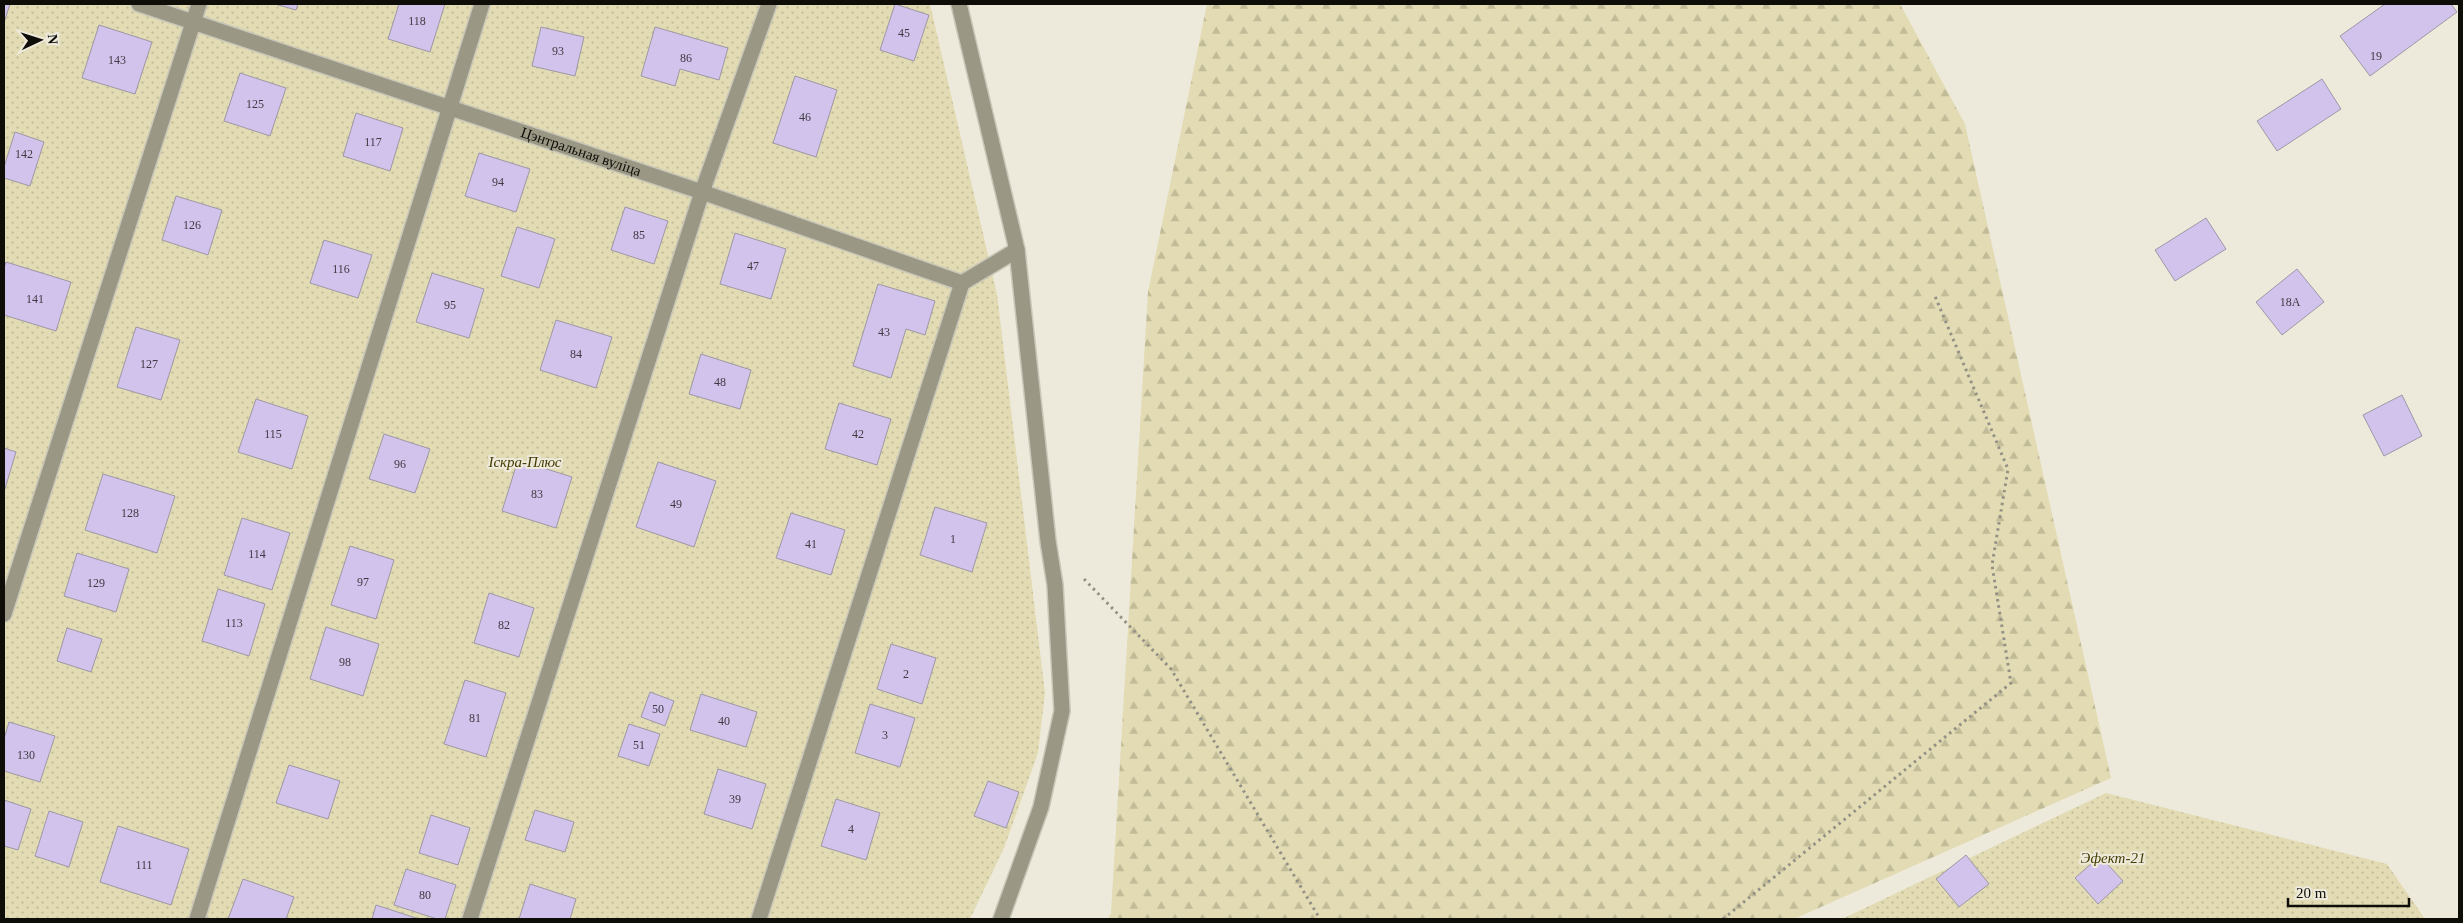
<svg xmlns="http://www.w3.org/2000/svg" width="2463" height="923" viewBox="0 0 2463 923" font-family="Georgia,serif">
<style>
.forest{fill:url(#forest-firs)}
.garden{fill:url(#garden-dots)}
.building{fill:#d2c3ed;stroke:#9c98a5}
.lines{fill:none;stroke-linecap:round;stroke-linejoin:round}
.lane-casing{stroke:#c9c7b9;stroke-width:18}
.street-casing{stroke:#c9c7b9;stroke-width:18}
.path{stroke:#939186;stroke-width:3;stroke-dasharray:2.5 4;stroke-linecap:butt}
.lane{stroke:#9a9784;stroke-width:15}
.street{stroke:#9a9784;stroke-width:15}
.labels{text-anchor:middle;stroke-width:4;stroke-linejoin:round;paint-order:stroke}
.number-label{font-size:12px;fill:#3f3a41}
.street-label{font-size:15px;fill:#0e0d08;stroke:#edeadb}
.park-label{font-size:15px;font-style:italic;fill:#443b02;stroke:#edeadb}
</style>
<defs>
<pattern id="forest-firs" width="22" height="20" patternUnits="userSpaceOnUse" patternTransform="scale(1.25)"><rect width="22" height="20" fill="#e2dbb3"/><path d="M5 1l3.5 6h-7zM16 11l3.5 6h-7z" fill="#c1bb98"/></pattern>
<pattern id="garden-dots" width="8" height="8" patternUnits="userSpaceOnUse" patternTransform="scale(1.25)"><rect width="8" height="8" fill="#e2dbb3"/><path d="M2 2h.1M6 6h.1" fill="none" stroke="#c1bb98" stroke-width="1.8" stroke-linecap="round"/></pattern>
</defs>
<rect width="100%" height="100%" fill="#edeadb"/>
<path class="forest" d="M1207 4H1900L1965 124 2111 778 1794 919H1108L1111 913 1148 292Z"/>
<path class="garden" d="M4 4H930L997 294 1045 693 1038 753 1004 848 970 919H4Z
M2106 793 2387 864 2425 919H1842Z"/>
<path class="building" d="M4 4H10L4 23Z
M275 4H298L296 10Z
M399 4H445L430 52 388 39Z
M895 4 929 15 914 61 880 50Z
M2385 4H2451L2457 12 2370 76 2340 36Z
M99 25 152 42 135 94 82 78Z
M541 27 584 37 575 76 532 66Z
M655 27 728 48 719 80 680 69 675 86 641 76Z
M240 73 286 88 270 136 224 121Z
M795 76 837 90 816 157 773 143Z
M2322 79 2341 109 2277 151 2257 121Z
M356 113 403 128 390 171 343 156Z
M15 132 44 142 30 186 4 178V167Z
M479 153 530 169 516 212 465 196Z
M176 196 222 210 208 255 162 240Z
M625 207 668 221 654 264 611 250Z
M2206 218 2226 249 2175 281 2155 250Z
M517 227 555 239 539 288 501 276Z
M735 233 786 249 771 299 720 284Z
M324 240 372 255 358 298 310 283Z
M6 262 71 282 56 331 4 315V268Z
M2297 269 2324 302 2282 335 2256 302Z
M432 273 484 289 469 338 416 322Z
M878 284 935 301 925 335 906 329 891 378 853 366Z
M556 320 612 337 596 388 540 370Z
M136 327 180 340 161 400 117 387Z
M701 354 751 370 740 409 689 394Z
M2402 395 2422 436 2384 456 2363 415Z
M256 399 308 416 292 469 238 452Z
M839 403 891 419 877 465 825 449Z
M384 434 430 449 415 493 369 479Z
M4 448 16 452 4 492Z
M518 460 572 477 556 528 502 511Z
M658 462 716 481 694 547 636 527Z
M103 474 175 496 157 553 85 530Z
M935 507 987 523 972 572 920 555Z
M791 513 845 530 831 575 776 558Z
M242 518 290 533 272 590 224 575Z
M350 546 394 560 376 619 331 605Z
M77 553 129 569 116 612 64 596Z
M218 589 265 604 249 656 202 641Z
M489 593 534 608 519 657 474 643Z
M326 627 379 644 363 696 310 679Z
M67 628 102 639 91 672 57 661Z
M891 644 936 658 922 704 877 689Z
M465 680 506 693 486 757 444 744Z
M650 692 674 701 665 726 641 717Z
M701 694 757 712 746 747 690 730Z
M870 704 915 718 900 767 855 753Z
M9 722 55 736 40 782 4 771V739Z
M629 724 660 734 649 766 618 756Z
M289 765 340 781 328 819 276 803Z
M718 769 766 784 752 829 704 814Z
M988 781 1019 792 1006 828 974 816Z
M836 799 880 813 866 860 821 846Z
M4 800 31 809 18 850 4 846Z
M535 810 574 822 565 852 525 840Z
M49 811 83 822 69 867 35 856Z
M431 815 470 828 458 865 419 853Z
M118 826 189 849 171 905 100 882Z
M1966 855 1989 884 1959 907 1936 879Z
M2100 856 2123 881 2098 904 2075 878Z
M406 869 456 885 445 919H437L394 905Z
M243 879 294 897 286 919H228Z
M530 884 576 899 570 919H519Z
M376 905 419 919H372Z"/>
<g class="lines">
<g class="lane-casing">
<g id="lane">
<path id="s1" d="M139 4 702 192 962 283 1017 250"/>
<path d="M4 614 199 4"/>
<path d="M197 919 482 4"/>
<path d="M470 919 702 192 769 4"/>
<path d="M759 919 962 283"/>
</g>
</g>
<g class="street-casing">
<path id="street" d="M959 4 1017 250 1048 541 1055 585 1062 711 1041 807 1001 919"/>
</g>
<path class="path" d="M1084 579 1171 669 1320 919
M1723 919 2011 683 1992 565 2008 469 1934 294"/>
<use href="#lane" class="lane"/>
<use href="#street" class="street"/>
</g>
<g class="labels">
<g class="number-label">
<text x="417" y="25">118</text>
<text x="904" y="37">45</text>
<text x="558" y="55">93</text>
<text x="2376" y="60">19</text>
<text x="686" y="62">86</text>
<text x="117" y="64">143</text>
<text x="255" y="108">125</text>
<text x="805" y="121">46</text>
<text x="373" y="146">117</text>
<text x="24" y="158">142</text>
<text x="498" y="186">94</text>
<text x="192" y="229">126</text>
<text x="639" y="239">85</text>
<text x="753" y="270">47</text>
<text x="341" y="273">116</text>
<text x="35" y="303">141</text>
<text x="2290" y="306">18А</text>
<text x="450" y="309">95</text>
<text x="884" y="336">43</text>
<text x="576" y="358">84</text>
<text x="149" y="368">127</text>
<text x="720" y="386">48</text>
<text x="273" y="438">115</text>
<text x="858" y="438">42</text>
<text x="400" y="468">96</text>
<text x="537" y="498">83</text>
<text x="676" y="508">49</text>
<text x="130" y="517">128</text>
<text x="953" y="543">1</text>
<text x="811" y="548">41</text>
<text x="257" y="558">114</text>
<text x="363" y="586">97</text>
<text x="96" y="587">129</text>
<text x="234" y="627">113</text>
<text x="504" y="629">82</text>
<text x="345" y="666">98</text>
<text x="906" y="678">2</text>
<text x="658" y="713">50</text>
<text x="475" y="722">81</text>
<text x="724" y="725">40</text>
<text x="885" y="739">3</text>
<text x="639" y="749">51</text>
<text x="26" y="759">130</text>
<text x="735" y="803">39</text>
<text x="851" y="833">4</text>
<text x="144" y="869">111</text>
<text x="425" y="899">80</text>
</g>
<g class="street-label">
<text dy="5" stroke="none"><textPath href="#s1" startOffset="466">Цэнтральная вуліца</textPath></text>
</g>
<g class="park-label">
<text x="525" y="467">Іскра-Плюс</text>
<text x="2113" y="863">Эфект-21</text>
</g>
</g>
<rect width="2463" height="923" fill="none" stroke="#0e0d08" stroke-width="10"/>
<g transform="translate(40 40) rotate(86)" stroke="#edeadb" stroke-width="4" paint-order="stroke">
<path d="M0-4L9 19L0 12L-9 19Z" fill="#0e0d08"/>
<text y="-8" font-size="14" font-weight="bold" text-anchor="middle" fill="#0e0d08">N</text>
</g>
<path d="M2288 898v8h121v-8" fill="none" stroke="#0e0d08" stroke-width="2.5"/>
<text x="2296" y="898" font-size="15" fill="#0e0d08" stroke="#edeadb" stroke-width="4" paint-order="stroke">20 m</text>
</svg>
